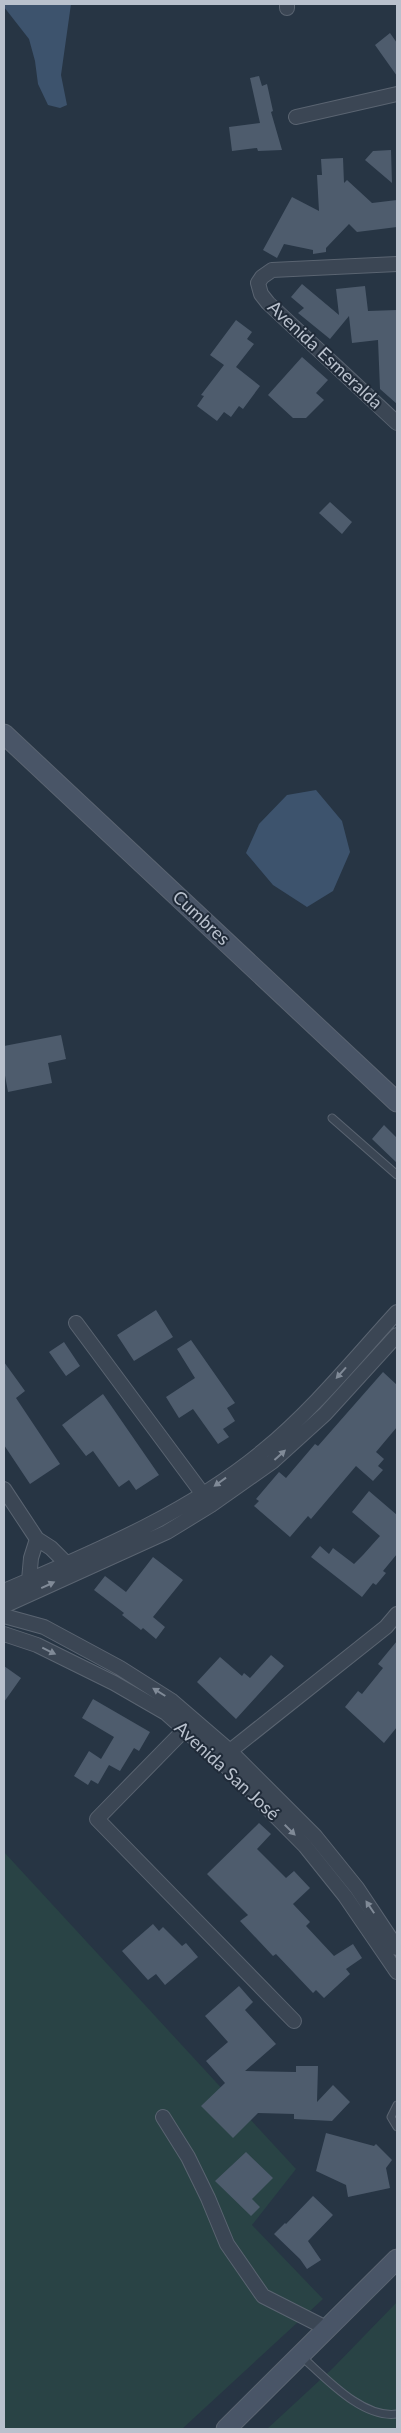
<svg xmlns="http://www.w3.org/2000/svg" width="401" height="2433" viewBox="0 0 401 2433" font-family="Lato,sans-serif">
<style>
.green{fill:#294345}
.water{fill:#3d536d}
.building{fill:#4e5c6d}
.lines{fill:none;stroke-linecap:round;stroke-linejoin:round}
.lane-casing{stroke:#5a6471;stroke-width:9}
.street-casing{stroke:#5a6471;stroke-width:16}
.secondary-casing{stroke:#5a6471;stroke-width:21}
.lane{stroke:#3b4654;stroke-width:7}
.street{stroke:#3b4654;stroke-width:14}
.secondary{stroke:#495567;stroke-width:19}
.oneway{fill:#808a97}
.labels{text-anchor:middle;stroke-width:4;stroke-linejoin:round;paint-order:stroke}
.street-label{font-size:18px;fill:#b9c1cd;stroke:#202b39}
</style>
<rect width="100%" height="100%" fill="#273544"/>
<path class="green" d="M4 1852 296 2169 252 2225 323 2299 182 2429H4Z
M397 2302V2429H267L333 2368Z"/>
<path class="water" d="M4 4H71L61 75 67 105 60 108 48 105 38 84 35 61 29 39 4 7Z
M316 790 342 821 350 852 333 891 307 907 273 885 246 853 259 824 287 795Z"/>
<path class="building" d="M390 33 397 43V76L375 45Z
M259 76 262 86 267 84 273 111 271 112 282 150 258 151 257 148 232 151 229 127 260 123 250 78Z
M391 150 392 183 365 160 373 151Z
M343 158 344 183 347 180 372 203 397 200V227L357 232 349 224 326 248V252L313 254V250L284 244 277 258 263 250 292 197 319 211 317 175H322L321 159Z
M302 284 339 315 336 289 365 286 368 311 397 310V404L380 389 378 340 352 343 349 316 330 339 298 313 304 308 291 297Z
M236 320 252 332 247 339 254 344 236 367 260 386 243 409 239 406 231 417 224 412 217 421 197 406 204 396 201 395 224 365 210 355Z
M302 357 328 380 316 393 324 400 306 418H293L268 395Z
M330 502 352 522 342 534 319 513Z
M61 1035 66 1059 48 1063 52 1083 8 1092 4 1070V1046Z
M384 1125 397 1138V1163L372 1139Z
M156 1310 173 1337 134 1361 117 1335Z
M191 1340 235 1403 227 1408 235 1421 223 1429 229 1437 218 1444 193 1409 179 1418 166 1397 195 1378 177 1349Z
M64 1342 80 1366 66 1376 49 1352Z
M4 1362 25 1391 16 1398 60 1464 30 1484 4 1445Z
M383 1372 397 1385V1427L376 1452 384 1459 378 1466 383 1470 373 1481 356 1466 311 1519 308 1516 290 1537 254 1506 259 1501 256 1499 279 1472 286 1478 315 1444 318 1446Z
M103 1394 159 1475 136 1490 129 1480 119 1487 93 1451 86 1456 62 1425Z
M369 1491 397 1515V1554L383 1571 386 1573 376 1585 373 1583 362 1597 311 1557 320 1546 329 1554 333 1548 354 1564 363 1555 380 1536 352 1512Z
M153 1557 183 1580 153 1617 165 1627 156 1639 143 1628 141 1630 122 1615 124 1613 94 1590 105 1576 126 1592Z
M397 1641V1727L384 1743 345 1707 358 1691 362 1694 383 1668 378 1664Z
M271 1655 284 1666 236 1719 197 1682 220 1657 242 1676 244 1673 250 1678Z
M4 1666 21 1678 4 1702Z
M93 1699 150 1732 139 1751 134 1748 120 1771 109 1765 98 1784 91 1780 88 1785 74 1776 89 1751 101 1759 114 1737 82 1718Z
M259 1823 271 1834 257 1849 286 1878 294 1871 310 1888 293 1904 310 1922 306 1926 334 1956 353 1944 362 1958 346 1969 350 1974 324 1998 316 1990 313 1993 276 1954 273 1956 240 1921 248 1915 207 1874Z
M153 1924 159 1931 163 1927 182 1946 186 1943 198 1957 165 1985 156 1974 148 1980 122 1951Z
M239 1986 253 2002 245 2010 276 2044 245 2071 296 2072V2066H318L317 2102 333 2085 350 2102 332 2121 294 2119V2114L258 2113 233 2138 201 2106 225 2083 206 2061 228 2042 205 2016Z
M326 2133 374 2146 376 2144 392 2160 386 2168 390 2188 348 2197 346 2185 316 2171Z
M246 2152 273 2178 252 2199 260 2207 251 2216 215 2181Z
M313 2196 333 2215 308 2241 321 2260 307 2269 300 2259 274 2234 285 2223 286 2224Z"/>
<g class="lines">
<g class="lane-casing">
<path id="lane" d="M332 1118 397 1175
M397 2105 391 2117 397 2127
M301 2356C325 2377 362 2419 397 2414"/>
</g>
<g class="street-casing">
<path id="street" d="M287 8V4
M296 117 397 94
M397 264 272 270 262 277 258 283 261 294 268 303 397 423
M76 1323 208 1501
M4 1489 37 1539 51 1548 66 1563
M29 1580 31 1558 37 1539
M4 1591C94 1552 187 1514 263 1451 313 1410 354 1359 397 1312
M4 1606 167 1532 211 1505 272 1462 325 1414 397 1335
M4 1616 44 1627 120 1668 172 1701 230 1751 315 1836 357 1888 397 1948
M4 1634 37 1645 114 1683 166 1713 185 1730 222 1762 305 1846 345 1896 397 1972
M191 1723 97 1819 294 2021
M230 1751 386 1627 397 1614
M163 2117 188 2157 208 2198 227 2244 263 2296 328 2329"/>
</g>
<g class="secondary-casing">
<path id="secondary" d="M4 734 397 1102
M226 2429 397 2259"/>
</g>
<use href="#lane" class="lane"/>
<use href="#street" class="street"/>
<use href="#secondary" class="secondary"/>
</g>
<defs><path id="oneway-solid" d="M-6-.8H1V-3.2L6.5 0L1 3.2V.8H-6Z" transform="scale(1.25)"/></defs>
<g class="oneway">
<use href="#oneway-solid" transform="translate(341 1373) rotate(132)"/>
<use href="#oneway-solid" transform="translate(280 1455) rotate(-42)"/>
<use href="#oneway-solid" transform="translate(220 1482) rotate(144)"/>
<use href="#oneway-solid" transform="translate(48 1585) rotate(-25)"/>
<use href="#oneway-solid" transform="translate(49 1651) rotate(26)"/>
<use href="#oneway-solid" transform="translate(159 1692) rotate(-148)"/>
<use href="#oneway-solid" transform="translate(290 1830) rotate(45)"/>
<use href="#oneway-solid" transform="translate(370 1907) rotate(-124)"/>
</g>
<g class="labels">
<g class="street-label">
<text transform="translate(325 355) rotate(43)" y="6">Avenida Esmeralda</text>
<text transform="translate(201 918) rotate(43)" y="6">Cumbres</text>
<text transform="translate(227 1771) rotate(43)" y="6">Avenida San José</text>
</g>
</g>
<rect width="401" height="2433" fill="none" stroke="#b9c1cd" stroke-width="10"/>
</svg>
